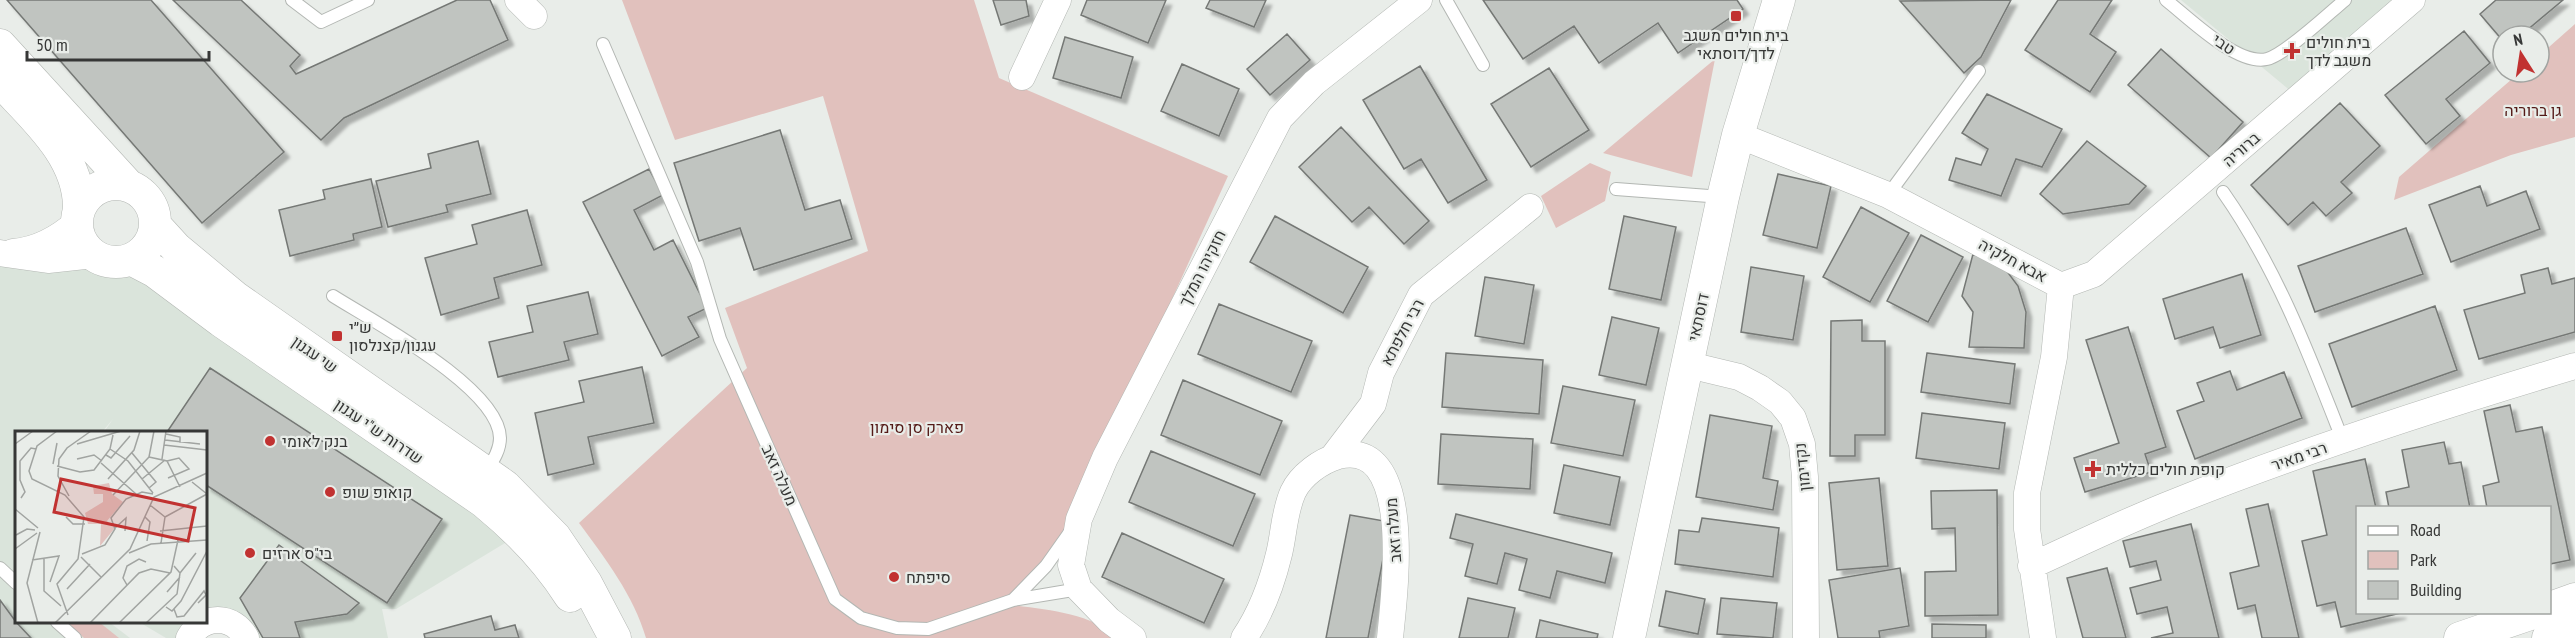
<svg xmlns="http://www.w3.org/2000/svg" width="2575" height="638" viewBox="0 0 2575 638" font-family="'PT Sans Narrow',Heebo,sans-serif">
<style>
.built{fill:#dae4db}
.green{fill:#e1c1bd}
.building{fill:#c0c4c0;stroke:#757875;stroke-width:1.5;filter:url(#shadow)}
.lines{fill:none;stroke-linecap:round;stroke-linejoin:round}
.service-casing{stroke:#b3b7b3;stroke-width:14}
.minor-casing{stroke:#b3b7b3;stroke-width:27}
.tertiary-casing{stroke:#b3b7b3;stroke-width:33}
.service{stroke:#fff;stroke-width:12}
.minor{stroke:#fff;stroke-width:26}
.tertiary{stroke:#fff;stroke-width:32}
.poi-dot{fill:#c13231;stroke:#e9ede9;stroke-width:2}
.labels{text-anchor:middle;stroke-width:4.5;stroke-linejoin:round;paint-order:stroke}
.poi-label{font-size:16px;fill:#363736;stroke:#e9ede9;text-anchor:start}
.street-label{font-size:16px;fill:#363736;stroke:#e9ede9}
.park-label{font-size:16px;fill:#541a17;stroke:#e9ede9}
.inset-road{fill:none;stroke:#a1a4a1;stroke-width:1.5}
.view{fill:#c13231;fill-opacity:0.15;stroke:#c13231;stroke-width:3}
.inset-edge{fill:none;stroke:#363736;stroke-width:3}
</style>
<defs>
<filter id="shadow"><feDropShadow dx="5.5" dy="5.5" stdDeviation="1.5" flood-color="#0004"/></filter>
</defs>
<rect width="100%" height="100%" fill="#e9ede9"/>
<path class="built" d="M2181 0H2400L2293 93Z
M0 262 93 263 120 266 147 281 191 318 520 534 396 609H382L388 638H254L206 614V432H104L113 419 102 432H16V622H109L130 638H0Z
M139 622H189L180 638H166Z"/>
<path class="green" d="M622 0H974L999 78 1228 176 1065 534 1013 605C1051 610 1089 613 1120 638H646C634 596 605 558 579 523L747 368 725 308 868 251 823 96 675 140Z
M2575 24V137L2511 155 2394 200 2399 177 2520 72H2539V56Z
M1715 59 1692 177 1603 153Z
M1590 163 1611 172 1605 201 1556 228 1541 196Z
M66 622H99L119 638H84Z"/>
<path class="building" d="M7 0H151L284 152 202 223Z
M173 0H241L300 55 290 66 296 74 457 0H490L508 40 344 118 321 140Z
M993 0H1026L1029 16 1001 25Z
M1087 0H1166L1148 43 1081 15Z
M1210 0H1266L1254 27 1206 8Z
M1483 0H1737L1743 9 1678 53 1658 23 1599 63 1574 26 1523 59Z
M2011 0 1981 57 1964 73 1900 1Z
M2058 0H2112L2090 34 2116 52 2090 92 2025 50Z
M2496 0H2563L2520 36H2503V41L2480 14Z
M2464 31 2490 63 2446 99 2460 116 2426 144 2385 95Z
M1287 34 1310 60 1270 95 1247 69Z
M1065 37 1133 57 1121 98 1053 78Z
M2161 49 2243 122 2211 158 2128 85Z
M1182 64 1239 89 1219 136 1161 111Z
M1420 66 1487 180 1448 203 1421 159 1404 169 1363 100Z
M1549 68 1589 130 1531 167 1491 104Z
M1987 94 2062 129 2042 167 2016 159 2001 196 1949 180 1956 158 1981 165 1988 149 1962 133Z
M2340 103 2380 146 2341 182 2352 193 2326 216 2313 202 2288 225 2251 185Z
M1341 127 1429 221 1404 244 1369 207 1352 222 1299 167Z
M780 130 805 210 840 200 852 239 754 270 740 228 699 241 674 163Z
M478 141 491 194 446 205 448 212 388 227 376 181 431 168 428 154Z
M2087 141 2146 186 2129 204 2063 214 2040 194Z
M649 169 663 195 634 210 654 250 673 240 707 308 688 317 699 337 662 356 583 202Z
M1778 174 1831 186 1817 248 1763 235Z
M371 179 382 227 353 234 354 240 290 256 279 210 325 199 323 190Z
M2480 186 2487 206 2526 191 2540 229 2451 262 2429 205Z
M1861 207 1909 233 1870 302 1823 277Z
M527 210 542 265 494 278 499 298 441 315 425 258 477 244 472 225Z
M1275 216 1368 267 1343 313 1250 262Z
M1624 216 1676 227 1661 300 1609 289Z
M2406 228 2423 274 2315 312 2298 266Z
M1921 235 1963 257 1928 322 1887 301Z
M1973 254 2003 266 2018 286 2026 312 2024 348 1969 347 1973 312 1962 296Z
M1751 267 1804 276 1793 340 1741 332Z
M2548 268 2552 284 2575 278V332L2479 359 2464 310 2525 293 2521 275Z
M2242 274 2261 335 2220 348 2213 327 2175 339 2163 299Z
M1485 277 1534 285 1524 344 1475 336Z
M588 292 598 334 564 342 569 360 498 377 489 342 533 332 527 306Z
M1219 304 1312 341 1291 392 1198 354Z
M2435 306 2457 370 2352 407 2329 344Z
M1612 317 1659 328 1646 385 1599 375Z
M1862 320V341H1885V435H1855V456H1830L1831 321Z
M2128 327 2166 447 2145 454 2151 472 2085 492 2074 458 2119 443 2086 340Z
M1446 353 1543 360 1539 414 1442 407Z
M1927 353 2015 364 2010 404 1921 392Z
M642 367 654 423 588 437 594 464 548 475 535 413 584 402 579 381Z
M210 368 442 519 387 603 206 485V432H167Z
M2230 371 2237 390 2284 372 2302 418 2195 459 2177 411 2204 401 2197 383Z
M1183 380 1282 421 1260 475 1161 435Z
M1563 386 1635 400 1623 456 1551 443Z
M2510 405 2516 432 2542 427 2570 560 2550 564V508H2487L2483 486 2499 482 2484 411Z
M1922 413 2005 423 1999 469 1916 458Z
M1710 415 1772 426 1763 478 1778 481 1773 510 1696 497Z
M1441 434 1533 439 1530 489 1438 484Z
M2444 442 2449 464 2461 462 2470 508H2389L2386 492 2409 487 2402 450Z
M1151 451 1255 494 1233 546 1129 502Z
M2365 459 2376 508H2358V612L2401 613 2341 627 2335 602 2317 606 2302 541 2327 535 2313 471Z
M1564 465 1620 477 1610 525 1554 513Z
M1879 478 1888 566 1837 570 1829 483Z
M1997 490 1998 615 1925 616V572L1956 571 1955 528 1932 529 1931 491Z
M2268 504 2299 638H2262L2255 605 2238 609 2230 573 2259 566 2246 509Z
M1456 514 1612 553 1605 583 1557 571 1550 598 1519 590 1527 559 1505 553 1497 584 1465 576 1473 544 1450 538Z
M1350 515 1390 522 1368 638H1326Z
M1702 518 1779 528 1773 577 1675 564 1679 530 1699 532Z
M2191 524 2219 638H2151L2173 633 2167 607 2137 614 2130 588 2161 580 2156 561 2130 567 2123 541Z
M1122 533 1224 579 1204 623 1102 577Z
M279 545 359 603 347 614 295 622 300 638H263L240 598Z
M1900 568 1909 626 1879 631 1880 638H1838L1829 580Z
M2107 568 2126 638H2083L2067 578Z
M1666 591 1705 599 1698 634 1659 626Z
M1468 598 1515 608 1508 638H1459Z
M1721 598 1777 603 1773 638 1717 634Z
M0 600 16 622 31 638H0Z
M491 616 495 630 515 625 519 638H425L424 634Z
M1540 620 1598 634 1597 638H1536Z
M1932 624 1986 625V638H1932Z"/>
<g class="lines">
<g class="service-casing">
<path id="service" d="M292 0 321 22 368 0
M1446 0 1483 65
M2166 0C2189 18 2237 66 2267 59 2285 55 2329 13 2345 0
M603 44 697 262 720 339 835 599 861 618 897 628 928 629 1013 600 1079 589
M1616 189 1722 197
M2223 192C2277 269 2309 354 2343 441
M1888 195 1979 71
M333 296C374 322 499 388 500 438 500 451 492 462 486 472
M0 568 16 583
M1013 600 1046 566 1070 532
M57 622 75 638"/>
</g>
<g class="minor-casing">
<path id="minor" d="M518 0 534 16
M1022 77 1058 0
M1738 135 1888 195 2061 286
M13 252C38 250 59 238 77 222
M0 253 48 260 94 255
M2061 286 2094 274 2412 0
M1689 365 1739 377 1760 388 1780 402 1793 418 1802 444 1805 477 1806 638
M1332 458 1373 404 1381 373 1421 295 1530 207
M2031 566C2079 544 2128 520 2177 501 2307 449 2441 406 2575 366
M189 638C203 614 233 614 246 638
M1133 638 1109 620 1079 589 1071 565 1079 519 1105 458 1280 118 1314 83 1419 0
M1244 638C1261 613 1272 583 1279 554 1284 534 1284 512 1293 492 1301 475 1321 461 1338 456 1416 436 1394 597 1390 638
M2043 638 2027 529V493L2054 357 2061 286"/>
</g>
<g class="tertiary-casing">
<path id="tertiary" d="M0 45 128 185
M0 81C33 117 80 156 79 209
M77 223a39 39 0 1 1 78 0a39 39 0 1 1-78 0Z
M155 225 176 248 235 297 505 486 555 537 586 583 615 638
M131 259 154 271 221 321 484 502C517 529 547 560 570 596
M2550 608 2575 599
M1629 638 1723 197 1738 135 1779 0
M2460 638 2536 612
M2548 638 2575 629"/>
</g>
<use href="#service" class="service"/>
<use href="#minor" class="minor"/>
<use href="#tertiary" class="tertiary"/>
</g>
<g class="poi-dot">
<rect x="1730" y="10" width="12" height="12" rx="3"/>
<path d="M2289 42h6v6h6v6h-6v6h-6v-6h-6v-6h6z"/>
<rect x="331" y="330" width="12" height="12" rx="3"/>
<circle cx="270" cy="441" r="6"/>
<path d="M2090 460h6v6h6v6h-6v6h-6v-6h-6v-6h6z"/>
<circle cx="330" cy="492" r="6"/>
<circle cx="250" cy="553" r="6"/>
<circle cx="894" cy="577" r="6"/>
</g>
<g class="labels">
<g class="poi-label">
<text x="1736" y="41" text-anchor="middle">בית חולים משגב<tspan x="1736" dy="18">לדך/דוסתאי</tspan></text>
<text x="2306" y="48">בית חולים<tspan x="2306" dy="18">משגב לדך</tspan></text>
<text x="349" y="333">ש״י<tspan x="349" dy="18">עגנון/קצנלסון</tspan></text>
<text x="282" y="447">בנק לאומי</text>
<text x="2106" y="475">קופת חולים כללית</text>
<text x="342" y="498">קואופ שופ</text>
<text x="262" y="559">בי"ס ארזים</text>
<text x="906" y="583">סיפתח</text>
</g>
<g class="street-label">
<text transform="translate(2224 44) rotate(34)" y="6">טבי</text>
<text transform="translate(2241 149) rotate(-41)" y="6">ברוריה</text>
<text transform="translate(2013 260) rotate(28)" y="6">אבא חלקיה</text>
<text transform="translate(1202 268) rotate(-63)" y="6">חזקיהו המלך</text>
<text transform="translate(1698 317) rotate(-78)" y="6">דוסתאי</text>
<text transform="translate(1402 332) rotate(-62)" y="6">רבי חלפתא</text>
<text transform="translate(315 354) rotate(35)" y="6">שי עגנון</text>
<text transform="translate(379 431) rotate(34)" y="6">שדרות ש"י עגנון</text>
<text transform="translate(2299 456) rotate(-19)" y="6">רבי מאיר</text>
<text transform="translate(1802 467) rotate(-96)" y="6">נקדימון</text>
<text transform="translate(780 475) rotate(66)" y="6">מעלה זאב</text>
<text transform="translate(1393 530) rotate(-94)" y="6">מעלה זאב</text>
</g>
<g class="park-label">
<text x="2533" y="116">גן ברוריה</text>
<text x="917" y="433">פארק סן סימון</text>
</g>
</g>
<g transform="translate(15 431)">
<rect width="192" height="192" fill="#e9ede9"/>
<path d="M94 52 97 63 108 71 92 90 100 97 85 115 86 93H73L70 82 88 71V63H79L78 55Z" fill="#e1c1bd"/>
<path class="inset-road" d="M42 0 22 15 14 40 17 48 50 64 69 86 63 128 42 153 53 184M151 3 165 6V12M150 9 185 13M0 13 18 0M62 13 106 0M149 14 192 19M95 18 113 30 138 62M117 22 141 51 134 57M91 24 96 27 115 5M134 26 152 30 165 56M134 26 139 0M62 28 79 24 87 30M147 28 151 0M152 30 164 27 174 38 153 47M86 32 121 63M38 33 42 12M42 35 65 41 79 39 95 18 98 4M93 48 119 19 125 0M127 48 150 29M177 51 192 63M98 64 134 26M54 65 43 45 44 28 52 17 76 0M6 67 10 61 5 49V30L16 17 21 18M135 74 150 86M0 78 23 97M51 86 58 93H70M130 86 135 91 132 110M150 86 192 63M100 97 111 87 110 100M145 100 192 95M1 104 12 98 20 99M146 112 150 86M0 118 22 102M114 122 136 113 192 109M67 123 90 114 100 98 96 87 111 68 127 61 138 63M66 126 86 146M29 127V160L46 175M17 129 44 125 35 151M165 142 181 122M112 154 108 147 112 135 124 128 131 131M52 158 75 133M152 161 165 146M151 176 157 180 166 170 192 120M159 178 162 186 169 185 189 160 191 164 183 172M23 192 12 152 25 101M40 192 115 118 139 66 192 42M75 192 124 142 136 138 155 142M104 192 156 141 163 109M131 192 162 163 165 142 159 135"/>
<path class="view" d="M46 48 180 77 173 110 39 81Z"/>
<rect width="192" height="192" class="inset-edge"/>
</g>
<rect x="2356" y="506" width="195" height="108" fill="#e9ede9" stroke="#a1a4a1" stroke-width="1.5"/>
<rect x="2368" y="526" width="30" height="9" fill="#ffffff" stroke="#a1a4a1" stroke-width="1.5"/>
<text x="2410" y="536" font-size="18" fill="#363736">Road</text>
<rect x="2368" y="551" width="30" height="18" fill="#e1c1bd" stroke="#a1a4a1" stroke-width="1.5"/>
<text x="2410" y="566" font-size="18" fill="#363736">Park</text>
<rect x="2368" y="581" width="30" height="18" fill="#c0c4c0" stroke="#a1a4a1" stroke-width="1.5"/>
<text x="2410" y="596" font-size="18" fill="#363736">Building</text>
<g transform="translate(2521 54) rotate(348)"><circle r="28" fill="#e9ede9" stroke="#a1a4a1" stroke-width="1.5"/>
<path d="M0-4.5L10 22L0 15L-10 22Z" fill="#c13231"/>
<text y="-9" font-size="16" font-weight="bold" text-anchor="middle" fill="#363736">N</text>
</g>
<path d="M27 51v9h182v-9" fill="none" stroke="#363736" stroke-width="3"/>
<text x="36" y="51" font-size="18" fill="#363736" stroke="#e9ede9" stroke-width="4.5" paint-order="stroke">50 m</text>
</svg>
